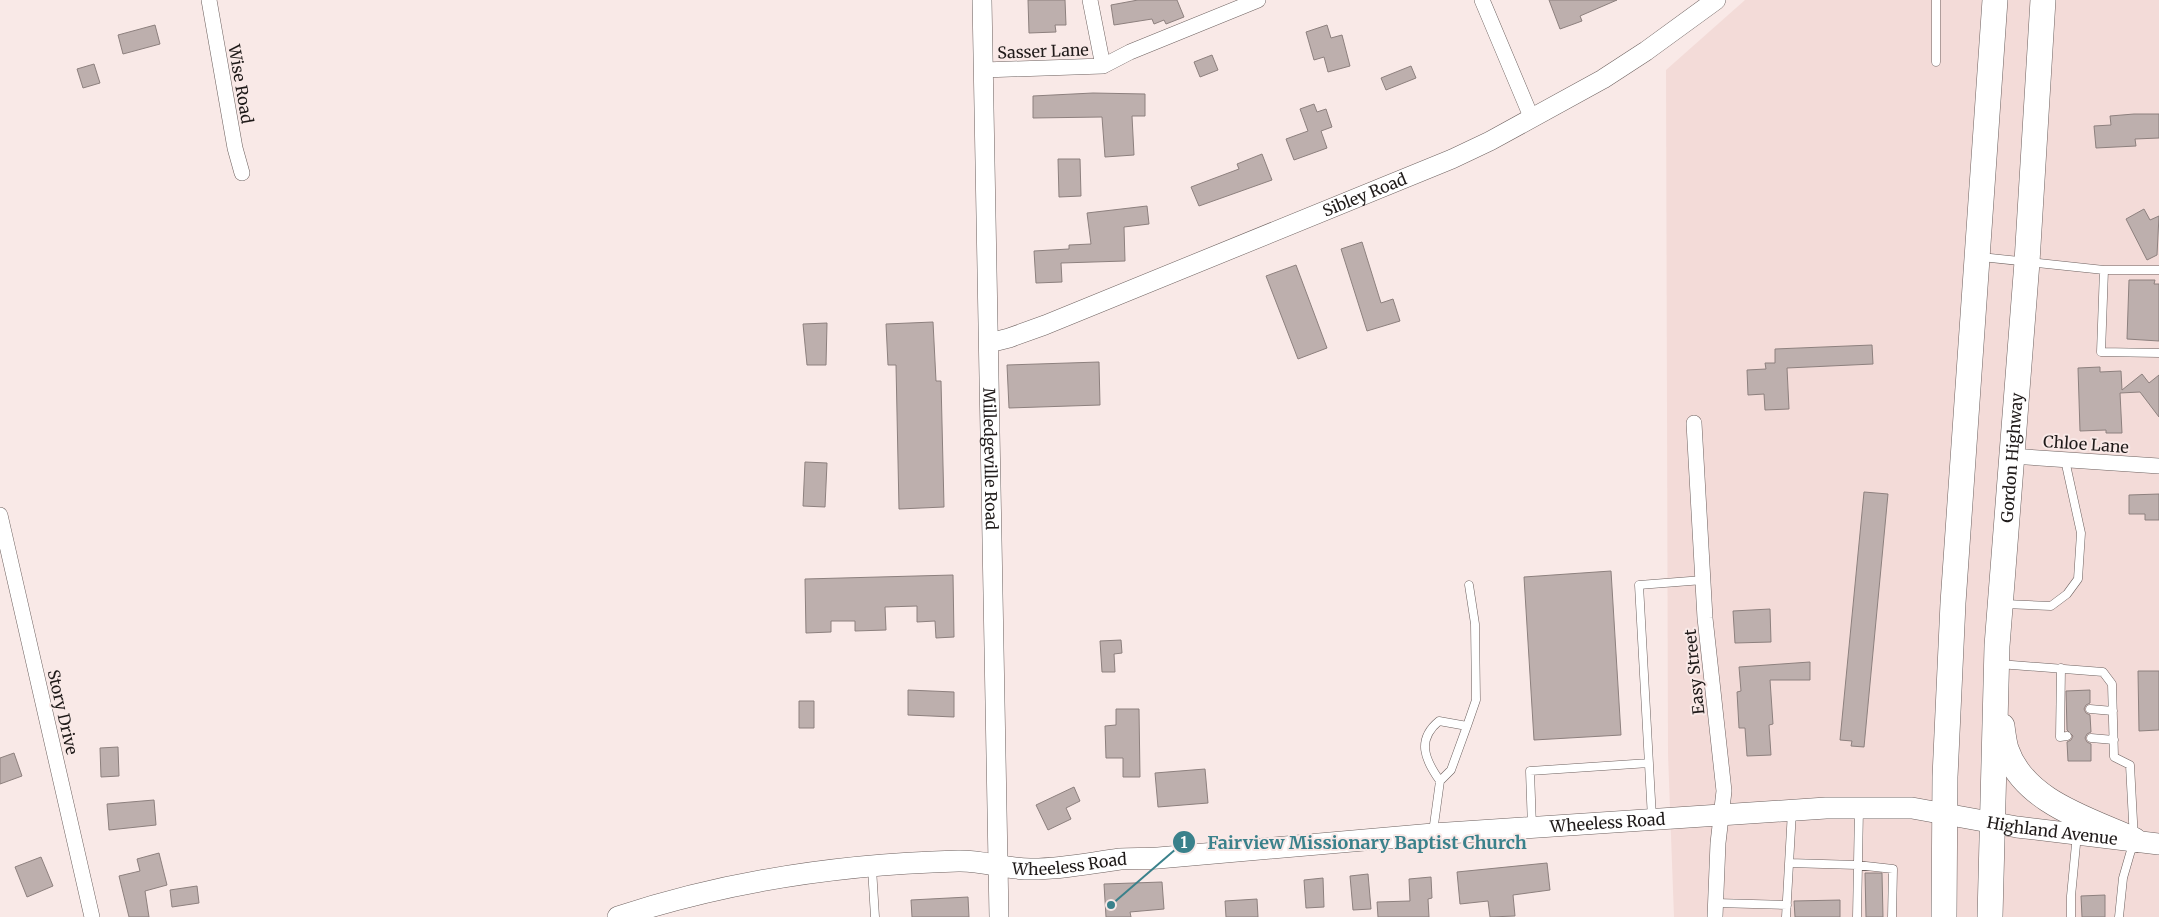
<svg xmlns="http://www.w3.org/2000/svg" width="2159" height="917" viewBox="0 0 2159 917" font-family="Merriweather,serif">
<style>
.built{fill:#f3dbd8}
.building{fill:#bdafad;stroke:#8d807e}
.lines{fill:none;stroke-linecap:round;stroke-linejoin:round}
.service-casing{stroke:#6d615f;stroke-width:9}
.minor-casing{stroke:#6d615f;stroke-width:16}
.tertiary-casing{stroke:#6d615f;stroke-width:20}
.secondary-casing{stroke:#6d615f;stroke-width:22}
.trunk-casing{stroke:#6d615f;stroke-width:26}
.service{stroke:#fff;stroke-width:8}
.minor{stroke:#fff;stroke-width:15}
.tertiary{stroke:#fff;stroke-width:19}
.secondary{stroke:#fff;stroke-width:21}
.trunk{stroke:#fff;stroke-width:25}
.labels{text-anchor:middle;stroke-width:4;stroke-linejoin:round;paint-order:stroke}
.street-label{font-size:16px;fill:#1f1a19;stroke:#f9e9e7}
.leader{fill:none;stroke:#3a818b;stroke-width:2}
.callout-dot{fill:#3a818b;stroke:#f9e9e7;stroke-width:2}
.mark-label{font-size:15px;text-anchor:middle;font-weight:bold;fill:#fff}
.callout-label{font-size:18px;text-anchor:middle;font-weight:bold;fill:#3a818b;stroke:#f9e9e7;stroke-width:4;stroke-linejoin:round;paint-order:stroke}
</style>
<rect width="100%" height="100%" fill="#f9e9e7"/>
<path class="built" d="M1745 0H2159V917H1674L1668 754 1666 70Z"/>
<path class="building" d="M1028 0H1065L1066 25H1055L1056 32 1029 33Z
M1138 0H1177L1184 17 1166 24 1164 20 1154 24 1152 19 1114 25 1111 5Z
M1549 0H1617L1580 16 1582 21 1560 29Z
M155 25 160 44 123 54 118 35Z
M1327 25 1331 38 1342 35 1350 66 1328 72 1324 57 1314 60 1306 32Z
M1212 55 1218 70 1200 77 1194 62Z
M94 64 100 83 83 88 77 69Z
M1411 66 1416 78 1386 90 1381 78Z
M1093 93 1145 94V116H1132L1134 155 1105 157 1102 117 1033 118V96Z
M1314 104 1317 112 1326 109 1332 127 1321 131 1327 148 1294 160 1286 139 1308 131 1300 109Z
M2134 114H2159V138L2135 139 2136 146 2096 148 2094 126 2111 125 2110 116Z
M1262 154 1272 180 1199 206 1191 187 1239 169 1237 164Z
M1058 159H1080L1081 196 1059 197Z
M1147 206 1149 224 1124 227 1125 261 1061 263 1062 282 1036 283 1034 251 1069 249V245L1091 244 1087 213Z
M2144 209 2150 220 2159 216 2157 255 2147 260 2126 219Z
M1362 242 1381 303 1393 299 1400 321 1367 331 1341 249Z
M1296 265 1327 348 1298 359 1266 276Z
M2129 280H2155L2154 284H2159V341L2127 339Z
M933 322 936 381H941L944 507 899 509 896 365H888L886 324Z
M827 323 826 365H807L803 324Z
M1872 345 1873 364 1787 368 1789 409 1765 410 1764 394 1748 395 1747 370 1766 369 1765 363H1775V349Z
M1099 362 1100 405 1009 408 1007 365Z
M2100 367V372L2121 371 2122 390 2142 374 2149 383 2159 375V417L2140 392 2120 393 2122 433H2106V430L2080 431 2078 368Z
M805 462 827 463 825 507 803 506Z
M1864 492 1888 494 1864 747 1851 746 1852 741 1840 740Z
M2159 494V520H2145V514H2129V495Z
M1611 571 1621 735 1534 740 1524 577Z
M953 575 954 637 936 638 935 621 917 622V606L885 607 886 630 855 631V621H831V632L806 633 805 579Z
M1770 609 1771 642 1735 643 1733 611Z
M1121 640 1122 653 1114 654 1115 672H1102L1100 641Z
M1810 662V680H1770L1773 724 1769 725 1771 755 1747 756 1745 728H1739L1737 692 1741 691 1739 667Z
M2138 671H2159V730L2139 731Z
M908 690 954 692V717L908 715Z
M2090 690V703L2086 705 2084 709 2086 713 2090 715 2091 732 2087 734 2085 738 2087 742 2091 744V761H2068L2067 742 2071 740 2073 736 2067 730 2066 691Z
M799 701H814V728H799Z
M1116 709H1139L1140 777H1123V758H1106L1105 726 1116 725Z
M118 747 119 776 101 777 100 748Z
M14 753 22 776 0 784V758Z
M1205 769 1208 803 1158 807 1155 773Z
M1074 787 1080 801 1066 808 1071 819 1048 830 1036 805Z
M154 800 156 825 109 830 107 804Z
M159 853 167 885 145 891 149 917H129L119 876 140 871 137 859Z
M41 857 53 886 27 897 15 867Z
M1547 863 1550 890 1513 895 1515 916 1490 917 1488 901 1460 904 1457 872Z
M1865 873H1882L1883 917H1866Z
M1368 874 1371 909 1353 910 1350 876Z
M1431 877 1432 898 1428 899 1429 917H1378L1377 902 1410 901 1409 879Z
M1323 878 1324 907 1306 908 1304 880Z
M1162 882 1164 909 1130 912 1131 917H1106L1104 884Z
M197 886 199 903 172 907 170 890Z
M2105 895V917H2082L2081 896Z
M968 897 969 917H912L911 900Z
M1257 899 1258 917H1226L1225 901Z
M1840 900V917H1795L1794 901Z"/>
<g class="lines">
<g class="service-casing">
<path id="service" d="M1936 62V0
M1981 257 2104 270 2101 352 2159 353
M2104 270H2159
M2005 604 2051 606 2067 594 2078 579 2081 533 2065 460
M1999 664 2103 672 2112 684 2114 757 2130 765 2134 840 2123 878 2119 917
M2061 668 2060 737 2067 736
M2090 709 2113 711
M1467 726 1476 700 1475 624 1469 585
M2091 738 2114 740
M1652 818 1639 585 1703 580
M1532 827 1530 771 1649 763
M1433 832 1440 781 1451 770 1467 726 1439 721C1416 740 1425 760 1440 781
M1789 863 1857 865 1893 869 1892 917
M872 868 875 917
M1716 903 1787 905
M1786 917 1792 811
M1857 917 1859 809
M2071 917V896L2077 834"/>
</g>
<g class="minor-casing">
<path id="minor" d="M209 0 235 148 242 173
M1090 0 1103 66
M1482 0 1532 119
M984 70 1103 66 1130 52 1258 0
M1694 423 1705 618 1724 791 1718 843 1715 917
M2011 456 2159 466
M0 515 92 917"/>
</g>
<g class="tertiary-casing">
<g id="tertiary">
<path id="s1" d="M982 0 999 917"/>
<path id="s2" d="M989 343 1009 338 1045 325 1452 159 1490 141 1603 79 1646 51 1716 0"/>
</g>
</g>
<g class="secondary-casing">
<g id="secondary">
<path id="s3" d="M618 917C727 881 843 864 958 861 983 860 1008 870 1033 869 1063 869 1090 863 1120 859 1132 858 1145 859 1158 858L1433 834 1826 808H1912L2017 827 2159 844"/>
</g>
</g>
<g class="trunk-casing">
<g id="trunk">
<path d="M2002 726C2003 734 2004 742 2006 749 2024 802 2088 819 2134 840"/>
<path d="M1944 917 1945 777 1953 603 1995 0"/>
<path id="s4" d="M1990 917 1997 646 2027 262 2043 0"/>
</g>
</g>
<use href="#service" class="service"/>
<use href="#minor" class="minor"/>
<use href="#tertiary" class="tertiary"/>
<use href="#secondary" class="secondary"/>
<use href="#trunk" class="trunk"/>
</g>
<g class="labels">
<g class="street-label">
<text transform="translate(1043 51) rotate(-2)" y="6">Sasser Lane</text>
<text transform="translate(241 84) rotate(80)" y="6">Wise Road</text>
<text dy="6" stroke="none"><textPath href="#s2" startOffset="404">Sibley Road</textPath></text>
<text transform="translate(2086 444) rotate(4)" y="6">Chloe Lane</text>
<text dy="6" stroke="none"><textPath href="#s1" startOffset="459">Milledgeville Road</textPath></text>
<text dy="6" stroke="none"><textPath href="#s4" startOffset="460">Gordon Highway</textPath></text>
<text transform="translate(1694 672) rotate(-96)" y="6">Easy Street</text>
<text transform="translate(63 712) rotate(77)" y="6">Story Drive</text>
<text dy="6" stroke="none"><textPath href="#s3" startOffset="998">Wheeless Road</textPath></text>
<text dy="6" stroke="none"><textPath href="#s3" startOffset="1445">Highland Avenue</textPath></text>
<text dy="6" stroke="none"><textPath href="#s3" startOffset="458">Wheeless Road</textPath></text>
</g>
</g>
<path class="leader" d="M1111 905L1184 842"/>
<g class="callout-dot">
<circle cx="1111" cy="905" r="5"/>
<circle cx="1184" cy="842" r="12"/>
</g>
<g class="mark-label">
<text x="1184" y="848">1</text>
</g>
<g class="callout-label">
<text x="1367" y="849">Fairview Missionary Baptist Church</text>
</g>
</svg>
